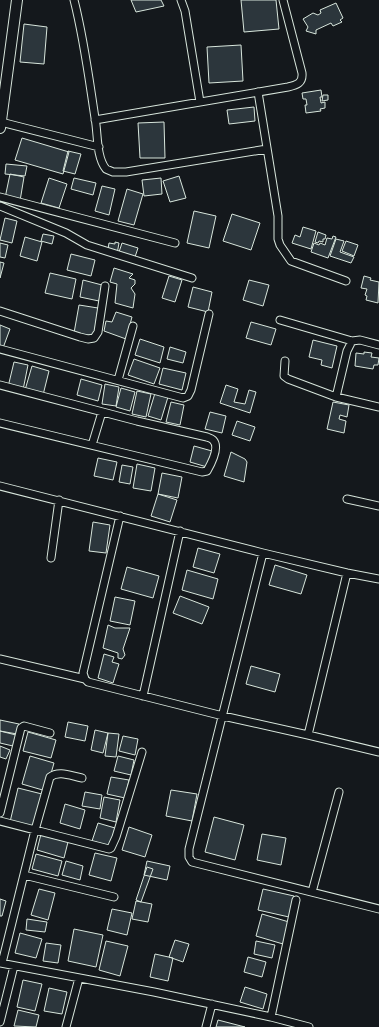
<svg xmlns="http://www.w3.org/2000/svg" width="379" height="1027" viewBox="0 0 379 1027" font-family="Ubuntu,sans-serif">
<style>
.building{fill:#2c363c;stroke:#d8e6dc}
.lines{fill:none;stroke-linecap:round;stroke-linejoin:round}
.street-casing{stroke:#d8e6dc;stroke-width:9}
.secondary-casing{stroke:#d8e6dc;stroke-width:12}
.street{stroke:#14181c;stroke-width:7}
.secondary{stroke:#14181c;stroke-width:10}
</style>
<rect width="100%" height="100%" fill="#14181c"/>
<path class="building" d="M131 0H161L164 6 136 12Z
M241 0H276L279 29 244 32Z
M336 3 343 18 340 20 342 22 333 26 331 23 316 30V34L306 31 308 27 303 19 313 13 318 15 321 13 320 10Z
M24 24 47 27 44 64 20 62Z
M241 45 243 81 209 83 207 47Z
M321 90 322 97H320L321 103 325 102V108L320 109 321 111 306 113 305 105H307L306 99H303L302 93Z
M323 95H328V100L322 101Z
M254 107 255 121 229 124 227 110Z
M164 122 165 158H140L138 123Z
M22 138 69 152 63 174 15 160Z
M68 151 81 154 75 174 63 171Z
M6 164 27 166 25 176 5 174Z
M10 174 24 177 20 201 5 198Z
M179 176 186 198 170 202 163 181Z
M49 178 67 184 59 208 41 203Z
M74 178 96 183 93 195 71 189Z
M161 178 162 194 144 196 142 180Z
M102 186 115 189 109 215 95 211Z
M127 189 143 194 134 225 118 221Z
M194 211 216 216 209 248 187 243Z
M232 214 260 223 251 250 223 241Z
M5 218 17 221 12 243 0 240Z
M303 227 316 231 311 249 292 243 295 235 300 237Z
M318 232 326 235 325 239H323V242L319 241 318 243 315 242Z
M43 234 54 236 52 244 41 241Z
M333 236 336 237 328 258 311 252 314 243 319 245 320 243 325 245 327 238 332 239Z
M25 237 42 242 37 261 20 256Z
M336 239 344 241 340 252 354 257 351 263 330 256Z
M346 241 358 245 354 256 342 251Z
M115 242 119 243 117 254 108 249 109 243 115 244Z
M0 243 8 245 5 258 0 257Z
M122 243 138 248 134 260 118 255Z
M71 254 95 260 91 276 67 270Z
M0 262 4 263 0 278Z
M114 268 133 274 129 278 135 280V284L131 288 135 294 133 308 115 303 117 284 110 282Z
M50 273 76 279 72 299 45 293Z
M169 276 182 280 175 302 162 298Z
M364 276 371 278 370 280 379 282 378 303 366 300 367 296 365 295 367 289 361 288Z
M83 280 102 285 99 301 80 297Z
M249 280 269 285 263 306 243 300Z
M193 287 212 292 208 312 188 307Z
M79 305 98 308 94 336 74 333Z
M116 312 132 317 126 339 104 331 106 321 112 322Z
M251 322 276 329 271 345 246 338Z
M0 325 10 329 3 348 0 347Z
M140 339 164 347 160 363 135 355Z
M313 340 337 346 332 368 321 365 322 360 309 357Z
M170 347 186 352 183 363 167 359Z
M364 352 372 353 371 357 379 358 378 365H374L373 369 355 366 356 353 364 354Z
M134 359 160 368 154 384 128 375Z
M14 362 28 365 23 390 8 387Z
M32 366 49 371 43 395 25 390Z
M163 368 186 373 182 390 159 384Z
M81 379 102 385 98 401 77 395Z
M105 384 119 387 116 406 102 404Z
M226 385 238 389 234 402 245 404 249 390 256 392 250 413 220 403Z
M121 388 135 392 130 411 116 407Z
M137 391 151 394 146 417 132 414Z
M155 393 168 397 161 420 148 416Z
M171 402 184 405 180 425 166 422Z
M333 402 349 405 347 417 340 415 339 419 346 421 344 433 327 429Z
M210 412 226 416 222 433 205 429Z
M237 421 255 427 250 441 232 435Z
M194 446 212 451 207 467 190 462Z
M231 452 245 459 247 462 244 482 224 476Z
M98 458 117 462 113 480 94 476Z
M137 464 155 468 151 491 133 488Z
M122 465 133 467 130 484 119 482Z
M162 473 182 477 178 498 158 494Z
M158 494 177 500 170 522 151 516Z
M93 522 110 525 106 553 89 551Z
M198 548 220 554 214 573 193 567Z
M275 565 307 575 301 594 269 585Z
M127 567 159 576 153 598 121 589Z
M187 570 218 579 213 599 182 590Z
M180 596 209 607 202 624 173 613Z
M115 597 135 601 130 625 110 621Z
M108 625 115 628H130L123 649 125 655 122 659 118 658V653L103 648Z
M104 654 114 657 112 662 119 664 113 683 98 678Z
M251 666 280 674 275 692 246 684Z
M0 720 19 724 17 734 0 731Z
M68 722 88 726 85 741 65 737Z
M95 730 108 733 103 753 91 750Z
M0 731 16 735 13 746 0 743Z
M28 732 56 740 51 758 23 751Z
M108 733 119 734 116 757 105 756Z
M123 736 138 739 135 755 119 751Z
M0 746 10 750 6 759 0 757Z
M30 756 54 763 46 791 22 784Z
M118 756 134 760 131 775 114 771Z
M111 777 129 780 125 798 107 794Z
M18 788 42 794 33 828 10 822Z
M171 790 197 794 192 821 166 816Z
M85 792 102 795 100 809 82 806Z
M104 797 120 800 116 822 100 818Z
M65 804 85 810 80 829 60 823Z
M214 817 244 825 235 860 205 852Z
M98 823 115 828 110 846 92 841Z
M129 827 152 835 145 857 122 850Z
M41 834 68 842 64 858 37 850Z
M262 834 286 838 281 865 257 860Z
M95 853 117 858 111 881 89 875Z
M36 854 62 861 58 876 32 869Z
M66 861 83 866 80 880 62 875Z
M147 861 170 866 167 880 144 875Z
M147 867 153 869 141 902 136 900Z
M39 889 55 893 48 920 31 915Z
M263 889 294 896 289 917 258 910Z
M0 899 6 901 2 916H0Z
M136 901 152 904 148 922 132 919Z
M112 909 132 913 127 935 107 930Z
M262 914 289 922 283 944 256 936Z
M27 919 47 922 45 932 26 930Z
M74 929 103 935 96 967 68 961Z
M20 933 42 939 36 958 15 953Z
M175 940 189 944 183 962 169 957Z
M106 941 128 946 120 976 99 970Z
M256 941 275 945 272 958 254 954Z
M46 943 61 945 58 963 43 961Z
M155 954 173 958 168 981 150 977Z
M248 957 266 962 262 977 244 972Z
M23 980 42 984 35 1011 17 1007Z
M245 987 267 994 263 1009 240 1002Z
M49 988 67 992 62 1014 44 1011Z
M18 1010 39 1015 36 1027 14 1026Z
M218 1020 245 1027H216Z"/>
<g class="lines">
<g class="street-casing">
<path id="street" d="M74 0C84 39 89 79 95 118 98 133 96 157 106 169L113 172H126L267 149
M181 0 185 11 200 102
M258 92 278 216V239L280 245 291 261 346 281
M95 120 288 87C297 85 303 83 302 73L283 0
M1 122 99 147
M0 197 175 243
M0 206 66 233 87 245 192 278
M0 311 80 337 88 339 94 338 98 332 105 286
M280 320 352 341 360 340 379 345
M352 341 347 351 336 397 379 407
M0 349 183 398 188 396 191 390 209 314
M285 361 284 376 288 379 336 397
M118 380 133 326
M0 385 137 421 207 437C209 438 211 438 213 440 220 447 211 464 207 471L202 472 0 423
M92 445 102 412
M0 486 263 553 347 573 379 579
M347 499 379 506
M120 516 83 673 85 679 88 682 223 716 308 735 347 573
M263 553 189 849V857L192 862 379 909
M51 558 59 500
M0 659 85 679
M143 696 180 531
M308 735 379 752
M0 813 21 728 24 726 50 733
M0 821 109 849 111 848 116 837 142 752
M24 875 114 897
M312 892 339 792
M0 963 154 992 271 1017 309 1027
M2 963 35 830 50 777C59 770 71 776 82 778
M271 1017 296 900
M0 1022 14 966
M66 1027 79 978
M206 1027 212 1004"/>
</g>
<g class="secondary-casing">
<path id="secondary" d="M0 128 17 0"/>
</g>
<use href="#street" class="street"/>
<use href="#secondary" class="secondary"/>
</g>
</svg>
